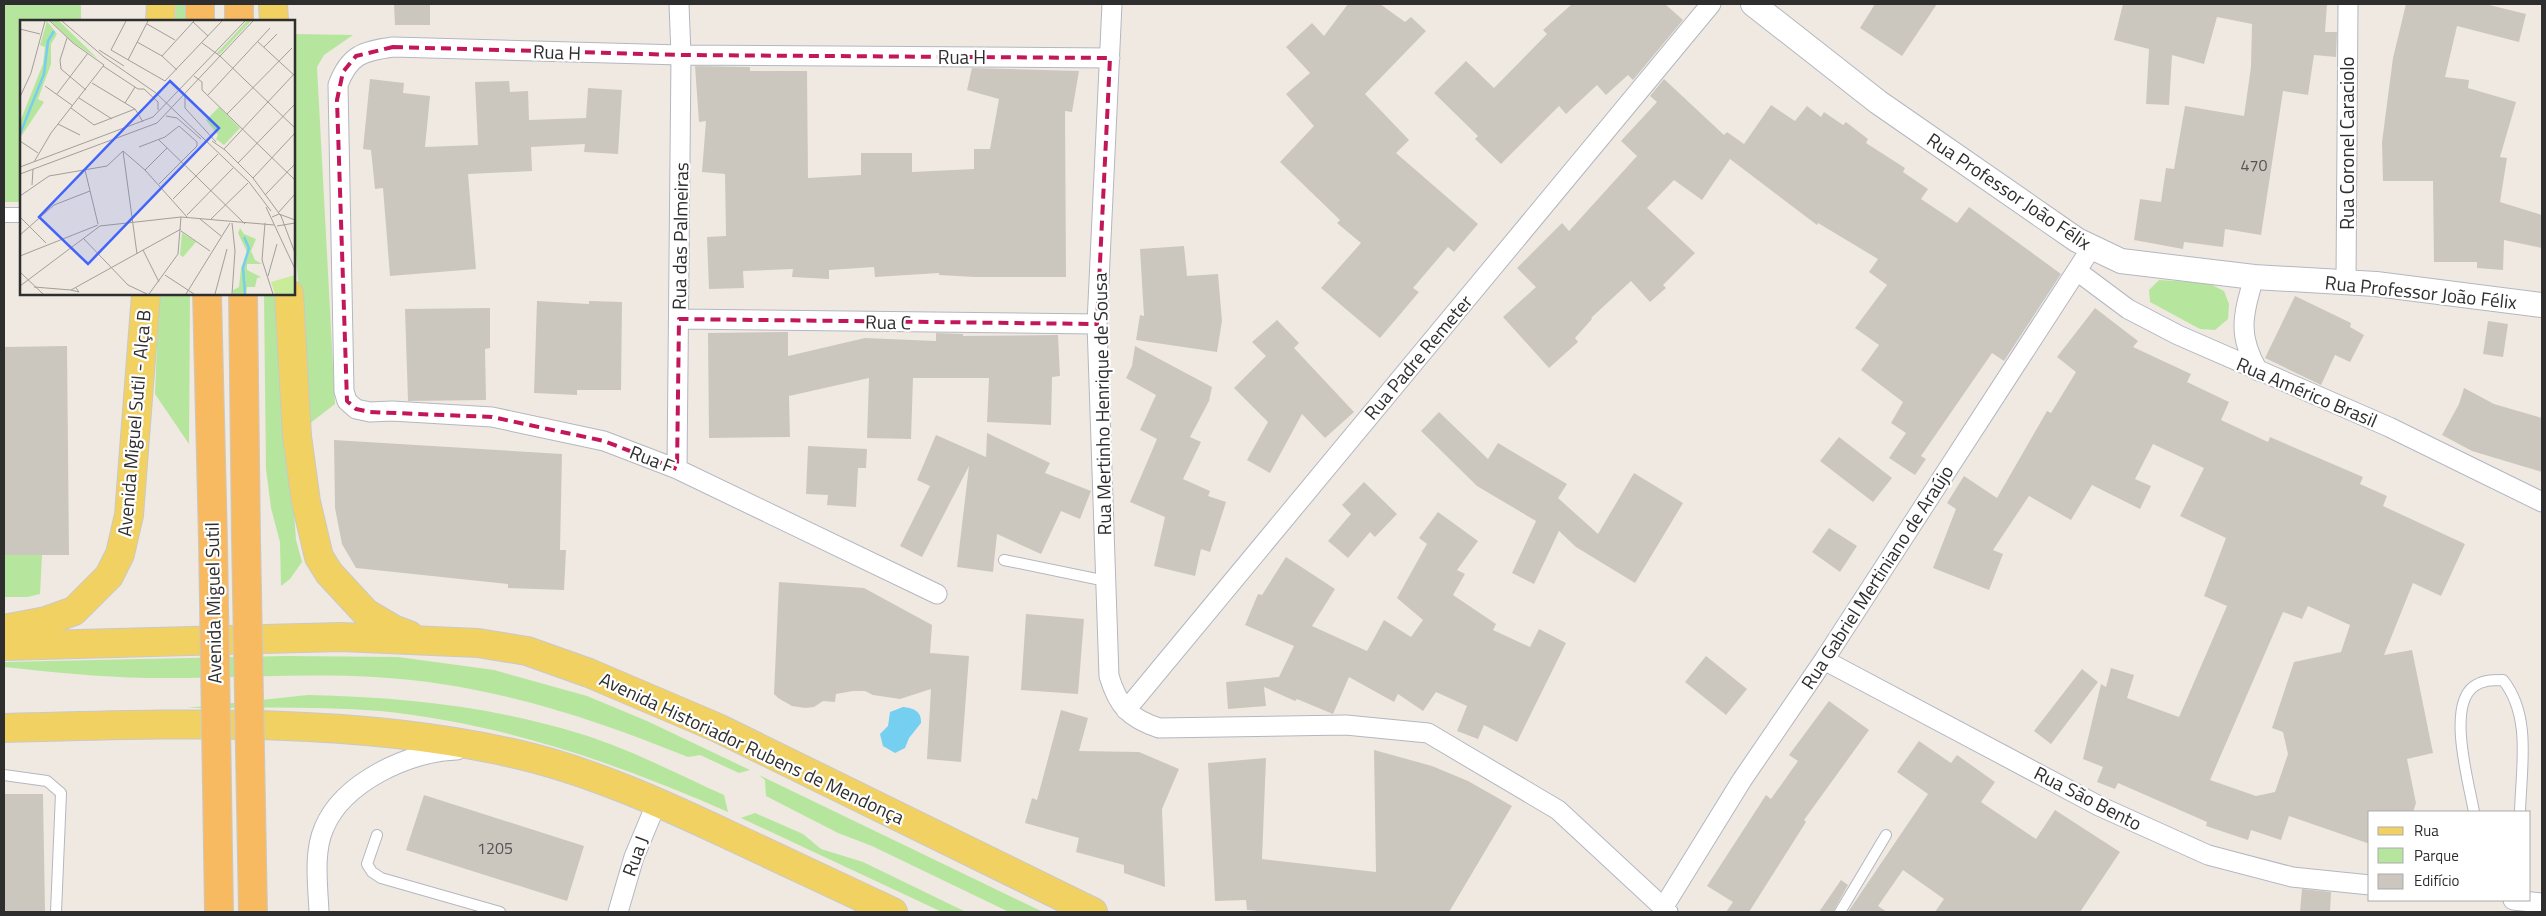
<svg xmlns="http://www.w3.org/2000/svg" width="2546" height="916" viewBox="0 0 2546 916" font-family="'Titillium Web',sans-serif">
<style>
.green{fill:#b6e59e}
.water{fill:#75cff0}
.building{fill:#cbc7bf;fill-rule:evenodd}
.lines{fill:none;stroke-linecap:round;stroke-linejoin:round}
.service-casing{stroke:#b4b7c1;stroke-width:12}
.pedestrian-casing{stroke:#b4b7c1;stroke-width:16}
.minor-casing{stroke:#b4b7c1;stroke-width:21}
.tertiary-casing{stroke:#b4b7c1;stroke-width:26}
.primary-casing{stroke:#c9c9c9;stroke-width:30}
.trunk-casing{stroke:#c9c9c9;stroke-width:30}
.service{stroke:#fff;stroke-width:10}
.pedestrian{stroke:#fff;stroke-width:14}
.minor{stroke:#fff;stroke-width:19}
.tertiary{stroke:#fff;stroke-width:24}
.primary{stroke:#f2d163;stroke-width:28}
.trunk{stroke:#f8ba60;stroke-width:28}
.trunk-bridge-casing{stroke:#c9c9c9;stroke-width:30;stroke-linecap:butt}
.trunk-bridge{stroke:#f8ba60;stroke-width:28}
.marked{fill:none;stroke:#c2185b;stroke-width:4;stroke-dasharray:10 6;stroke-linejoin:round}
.labels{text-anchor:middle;stroke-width:4.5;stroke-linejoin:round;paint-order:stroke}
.number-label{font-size:16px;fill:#555452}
.street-label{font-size:19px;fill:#2e2e2e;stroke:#fff}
.inset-river{fill:none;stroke:#75cff0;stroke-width:2.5}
.inset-road{fill:none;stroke:#a29e99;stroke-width:1}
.view{fill:#4264fb;fill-opacity:0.15;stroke:#4264fb;stroke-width:2.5}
.inset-edge{fill:none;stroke:#2e2e2e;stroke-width:2.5}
</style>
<rect width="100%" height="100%" fill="#efe9e1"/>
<path class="green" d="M4 4H81V21H21V202H4Z
M176 4H188V21H175Z
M294 34 353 35 324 55 317 67 335 404 309 424 294 228Z
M2159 280 2208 283 2224 291 2229 304 2228 319 2215 330 2200 329 2150 302 2149 290Z
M159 294H190L189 444 155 394Z
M264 294H279L296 540 302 562 290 579 281 586 280 542 271 508 266 469Z
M4 555H42L40 594 27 597H4Z
M285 656 398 657 494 670 587 696 647 721 750 770 739 773 700 755 688 757C586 716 486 683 374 677 299 673 223 679 147 678 99 677 51 672 4 667V662Z
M308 695C402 697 490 706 581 734 630 749 677 774 724 795L728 812C617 763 501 723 380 711 316 706 251 708 187 708Z
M759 775 1043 912H1009L872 846 838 833 766 796 765 780Z
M755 813 803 834 821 849 863 862 966 912H942L741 818Z"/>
<path class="water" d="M903 707C913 708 922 711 921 723L909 738 905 748 895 753 883 746 880 734 888 726 890 712Z"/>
<path class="building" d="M394 4H430V25H395Z
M1348 4H1380L1405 22 1411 17 1426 31 1365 94 1409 140 1396 153 1478 224 1454 252 1448 247 1413 288 1419 292 1380 338 1321 288 1361 243 1337 223 1340 220 1280 162 1314 126 1286 94 1310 73 1286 47 1312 23 1324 36Z
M1572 4H1665L1683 20 1633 80 1628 75 1606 95 1597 85 1566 114 1559 106 1501 164 1475 139 1478 136 1434 93 1466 61 1494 88 1547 34 1543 30Z
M1875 4H1937L1902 56 1860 28Z
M2123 4H2327L2325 32H2337L2336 57 2314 55 2308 95 2283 91 2261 235 2225 229 2223 247 2184 242 2183 249 2134 240 2140 199 2161 202 2166 168 2174 169 2185 106 2244 116 2251 67 2252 24 2217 17 2204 64 2172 55 2169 105 2146 104 2149 49 2114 40Z
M2406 4H2485L2526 14 2519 42 2457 26 2445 77 2469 80 2468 88 2516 102 2500 157 2507 158 2500 202 2542 215V248L2504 240 2503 270 2477 268V262H2434L2433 181H2383L2382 142 2393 58Z
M695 66 750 67V71H807L808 178 861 175V153H912V172L974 169V149H990L999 99 967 90 972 68 1079 71 1072 112 1065 111 1066 277H975L939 275V273L875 277 874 267 829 270V279L792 277 793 269 743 271 744 288 709 289 707 237 726 236 725 174 702 172 706 121 699 122Z
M370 79 404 83 403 93 430 96 425 147 478 145 475 82 509 81 510 92 528 91 529 120 586 118 588 88 622 90 618 154 584 152 585 144 531 147 532 171 468 174 476 269 390 276 383 188 375 189 371 150 363 149Z
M1664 79 1724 135 1727 132 1744 144 1771 105 1795 121 1807 106 1821 117 1824 112 1843 125 1846 122 1868 139 1866 143 1905 168 1903 172 1928 189 1921 199 1957 223 1969 207 2061 274 2004 361 1992 353 1921 456 1926 459 1915 475 1889 458 1906 433 1891 423 1903 402 1861 370 1879 345 1855 328 1887 285 1869 272 1878 259 1818 223 1817 225 1730 159 1702 200 1674 180 1647 208 1695 253 1663 285 1666 288 1650 302 1631 281 1591 318 1592 319 1575 338 1578 342 1549 368 1503 317 1536 287 1517 268 1562 223 1569 231 1637 156 1621 141 1657 102 1650 96Z
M1184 246 1187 276 1218 274 1222 321 1217 352 1136 340 1140 315 1144 316 1140 249Z
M2295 296 2351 323 2350 327 2364 335 2350 362 2335 355 2321 385 2265 358Z
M537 301 589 304V301L622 302 621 390H577V395L534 393Z
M490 308V348L485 349 486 400 408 401 405 309Z
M2095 308 2138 341 2133 347 2191 374 2187 382 2229 402 2221 420 2268 442 2270 437 2363 477 2360 484 2387 496 2383 506 2465 544 2441 596 2413 583 2384 655 2412 650 2433 753 2407 759 2416 803 2413 812H2370V844L2289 816 2281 840 2251 830 2248 840 2206 826 2207 822 2118 783 2115 789 2097 782 2103 767 2083 759 2101 684 2106 687 2111 668 2134 675 2127 698 2179 717 2227 606 2204 596 2226 538 2180 516 2204 468 2153 444 2135 479 2151 486 2140 509 2092 485 2071 520 2029 496 1993 550 2003 554 1989 590 1933 568 1956 509 1947 503 1964 476 1997 498 2047 411 2051 413 2076 372 2057 357ZM2308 606 2350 625 2341 652 2294 662 2272 728 2283 732 2288 754 2275 792 2256 796 2210 780 2283 612 2302 619Z
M1277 320 1299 343 1294 348 1354 412 1325 438 1302 414 1270 473 1247 460 1268 422 1234 388 1266 356 1252 342Z
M2488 321 2508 324 2503 357 2483 354Z
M788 332V356L865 338 936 341V333L963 334V336L1058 335 1060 376 1052 377 1051 425 987 422 989 378H913L911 439 867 438 869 378 789 396 790 437 709 438 708 333Z
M67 346 69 555H4V347Z
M1135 346 1212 387 1209 401 1190 437 1201 442 1183 479 1210 491 1208 496 1226 502 1210 552 1201 549 1195 576 1154 566 1165 517 1130 502 1157 439 1140 430 1156 395 1126 378 1132 366Z
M2464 388 2494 404 2542 418V472L2472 451 2442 435 2459 404Z
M1439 412 1488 459 1498 443 1567 484 1558 498 1598 534 1634 473 1683 503 1635 583 1576 547 1559 531 1534 584 1512 573 1536 521 1477 486 1421 431Z
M987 433 1050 463 1045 473 1091 491 1080 519 1061 511 1041 554 997 534 993 572 957 567 969 466 922 557 900 546 930 486 917 480 936 435 986 457Z
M1839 437 1892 478 1873 502 1820 461Z
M334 440 562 454 560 550H566L564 590 508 588V584L356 568 342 544 335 508Z
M808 446 867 449 866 468H858L856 507 827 505 828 495 806 494Z
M1364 482 1397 514 1375 537 1370 532 1348 558 1328 541 1351 514 1342 505Z
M1438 512 1478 541 1457 570 1465 574 1453 595 1496 624 1493 630 1530 647 1539 629 1566 643 1517 742 1484 725 1478 739 1457 731 1467 706 1436 692 1423 711 1398 694 1394 702 1349 677 1333 714 1297 699 1295 701 1264 687 1266 706 1228 709 1226 682 1279 677 1294 646 1245 625 1258 594 1262 595 1286 557 1335 589 1312 626 1367 651 1384 620 1411 637 1423 620 1397 598 1427 544 1419 538Z
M1829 528 1857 546 1840 572 1812 552Z
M779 582 864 588 932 625 930 653 969 656 961 762 927 759 931 689 900 699 873 695 865 691H853L836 694 835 702 823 701 814 707 805 708 792 706 778 698 774 694Z
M1026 614 1084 619 1078 694 1021 690Z
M1706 656 1747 689 1726 715 1685 682Z
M2082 669 2098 682 2051 744 2034 731Z
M1829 701 1869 730 1804 820 1806 822 1749 912H1726L1733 902 1707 886 1766 795 1771 799 1798 761 1789 755Z
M1061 710 1088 718 1079 751 1139 752 1179 769 1162 809 1165 887 1124 873V865L1076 852 1079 838 1025 823 1032 798 1037 800Z
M1919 741 1951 763 1957 755 1995 782 1981 802 2036 839 2055 810 2120 852 2080 912H1935L1944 899 1903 870 1878 906 1887 912H1848L1928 794 1897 772Z
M1374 750 1432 766 1468 781 1512 806 1449 912H1270L1247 910 1246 900 1215 901 1208 763 1266 758 1262 859 1376 872Z
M4 794H43L45 912H4Z
M424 795 584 846 567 901 406 850Z
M1841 880 1848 885 1833 912H1819Z
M2302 889 2331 892 2330 912H2300Z"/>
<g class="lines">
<g class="service-casing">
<path id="service" d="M1004 560 1106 581
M4 775 47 781 61 793 56 912
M2474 812C2469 783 2447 708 2473 687 2482 680 2492 680 2503 680 2532 716 2521 769 2520 812
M377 835 367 864 372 872 381 878 500 912
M1840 912 1886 835"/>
</g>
<g class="pedestrian-casing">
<path id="pedestrian" d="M4 215H21"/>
</g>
<g class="minor-casing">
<path id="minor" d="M1112 4 1097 324 1109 676C1118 706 1129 718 1159 728L1346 725 1428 733 1558 810 1668 912
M2077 271 2128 309 2178 335 2389 427 2542 502
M2254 277C2243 316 2237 334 2258 371
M2346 282 2348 4
M679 319 1097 324
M677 469 681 55 679 4
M937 594 677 469 604 441 492 417 392 411 370 412 356 409 347 401 344 391 338 85C349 55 363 51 393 47L681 55 1110 58
M1824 660 2099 806 2208 855 2292 877 2370 885
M1126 710 1711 4
M2513 900 2542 903
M1663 908 1742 780 1824 660 2092 247
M319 912C318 886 313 853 324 828 343 782 410 751 457 750
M618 912 634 857 657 802"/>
</g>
<g class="tertiary-casing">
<path id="tertiary" d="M1753 4 1878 102 2077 240 2121 261 2254 277 2376 284 2542 305"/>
</g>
<g class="primary-casing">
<path id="primary" d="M273 4 274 21
M160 21 161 4
M289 294 297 436 306 502 319 557 329 573 366 613 393 629 409 635
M4 629 46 621 74 611 109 576 120 554 129 515 146 294
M4 646 341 637 478 643 527 651 589 673 718 728 1093 912
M4 728C171 724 348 716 512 753 589 770 663 804 733 837 786 862 840 887 893 912"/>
</g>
<g class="trunk-casing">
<path id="trunk" d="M200 4V21
M239 4V21
M207 294 213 541
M243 294 246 538"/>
</g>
<use href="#service" class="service"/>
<use href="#pedestrian" class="pedestrian"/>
<use href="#minor" class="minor"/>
<use href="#tertiary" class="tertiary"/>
<use href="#primary" class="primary"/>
<use href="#trunk" class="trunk"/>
<g class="trunk-bridge-casing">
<path id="trunk-bridge" d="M246 538 253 912
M213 541 219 912"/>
</g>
<use href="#trunk-bridge" class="trunk-bridge"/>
</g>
<path class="marked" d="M393 47 681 55 1110 58 1097 324 679 319 677 469 604 441 492 417 370 412 356 409 347 401 337 100 343 72 356 56Z"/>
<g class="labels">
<g class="number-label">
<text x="2254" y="171">470</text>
<text x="495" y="854">1205</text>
</g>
<g class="street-label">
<text transform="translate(557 52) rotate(2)" y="7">Rua H</text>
<text x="962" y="64">Rua H</text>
<text transform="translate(2347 143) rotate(-90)" y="7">Rua Coronel Caraciolo</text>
<text transform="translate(2009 191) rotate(34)" y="7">Rua Professor João Félix</text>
<text transform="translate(680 236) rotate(-89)" y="7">Rua das Palmeiras</text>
<text transform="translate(2421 292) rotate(6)" y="7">Rua Professor João Félix</text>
<text transform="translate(888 322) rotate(1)" y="7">Rua C</text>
<text transform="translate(1418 357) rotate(-50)" y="7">Rua Padre Remeter</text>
<text transform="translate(2307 392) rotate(23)" y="7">Rua Américo Brasil</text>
<text transform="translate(1102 404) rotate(-91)" y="7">Rua Mertinho Henrique de Sousa</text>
<text transform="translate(134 423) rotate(-85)" y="7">Avenida Miguel Sutil - Alça B</text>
<text transform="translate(652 459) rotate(21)" y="7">Rua F</text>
<text transform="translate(1877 577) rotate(-57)" y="7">Rua Gabriel Mertiniano de Araújo</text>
<text transform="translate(213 603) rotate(-91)" y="7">Avenida Miguel Sutil</text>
<text transform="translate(752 748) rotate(25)" y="7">Avenida Historiador Rubens de Mendonça</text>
<text transform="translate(2088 798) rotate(27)" y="7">Rua São Bento</text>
<text transform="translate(635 856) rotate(-70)" y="7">Rua J</text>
</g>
</g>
<g transform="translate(20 20)">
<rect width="275" height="275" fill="#efe9e1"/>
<path d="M27 1 37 14 31 24V44L18 79 24 82 0 118V102L23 44 25 27 20 25ZM31 1H39L78 39 51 21ZM227 1H231L200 34H196ZM199 87 220 108 204 125 196 119 198 115 186 100ZM220 208 224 214 236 219 231 231 235 240 242 244H227V250L241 257 237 258 235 267H227L226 274H213V270L219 267 221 248 227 232 218 213ZM162 213 176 222 163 237 160 235Z" fill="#b6e59e"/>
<path d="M275 255V274H255L251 262Z" fill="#c9ec9a"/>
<path class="inset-river" d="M0 114 24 54 28 21 34 11M224 217 229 228 223 248 225 274"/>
<path class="inset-road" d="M42 1 84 37 136 73 229 162 251 191M106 1 91 30 145 61 202 1M173 2 188 16M127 4 155 20M0 9 20 14M47 18 40 40 41 49 66 70M237 21 275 56M117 22 142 36 157 50M182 23 200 36 275 108M244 27 257 14M79 30 104 46M142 36 174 1M108 40 128 1M83 46 118 69H124L138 82V90M174 56 182 62V70L275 160M72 63 115 89 123 102M25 66 53 86M37 74 68 33M188 75 250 8M0 77 11 53 25 1M165 77V88L196 122M59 78 92 99M105 83 115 67M51 88 74 105 115 89M207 94 272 28M146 96 157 98 181 119M38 104 60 115M139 120 225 204M0 121 18 133M192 121 205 130M119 127 145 117 159 106 177 122V126L139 164M204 129 275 53M205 130 233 158 261 196 275 233M103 131 117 234M103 131 125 150 167 197M14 142 31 113 84 45 53 23 30 1M218 143 275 84M0 147 133 97 225 1M65 150 78 204M125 150 147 128M0 154 137 103 233 1M233 158 275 113M12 165 13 149M245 175 275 144M0 176 29 156 87 146 103 131M153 179 198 134M246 187 275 249M258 193 275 174M167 195 213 148M0 197 26 223M252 197 259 194 275 200M180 199 201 216M191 199 228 163M245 203 242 240 253 274M257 206 275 203M161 211 190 231M0 215 34 185 70 171M63 218 108 265 127 274M123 230 139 262M0 236 78 205M0 252 23 274M145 255 174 274M248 256 257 224M0 266 80 206 161 197 254 205M14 267 51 270M56 268 59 272 51 270 161 209M129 274 158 234 161 197M166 274 210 203M195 274 207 229M212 274 215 231 212 203"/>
<path class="view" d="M150 61 199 108 68 244 19 197Z"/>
<rect width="275" height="275" class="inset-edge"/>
</g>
<rect width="2546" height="916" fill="none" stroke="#2e2e2e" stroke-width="10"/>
<rect x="2368" y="811" width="162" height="90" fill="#ffffff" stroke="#ababab"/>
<rect x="2378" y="827" width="25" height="8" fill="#f2d163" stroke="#ababab"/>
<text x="2414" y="836" font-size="15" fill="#2e2e2e">Rua</text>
<rect x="2378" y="848" width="25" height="15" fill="#b6e59e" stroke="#ababab"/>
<text x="2414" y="861" font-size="15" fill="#2e2e2e">Parque</text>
<rect x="2378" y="874" width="25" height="15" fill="#cbc7bf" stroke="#ababab"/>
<text x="2414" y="886" font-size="15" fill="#2e2e2e">Edifício</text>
</svg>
